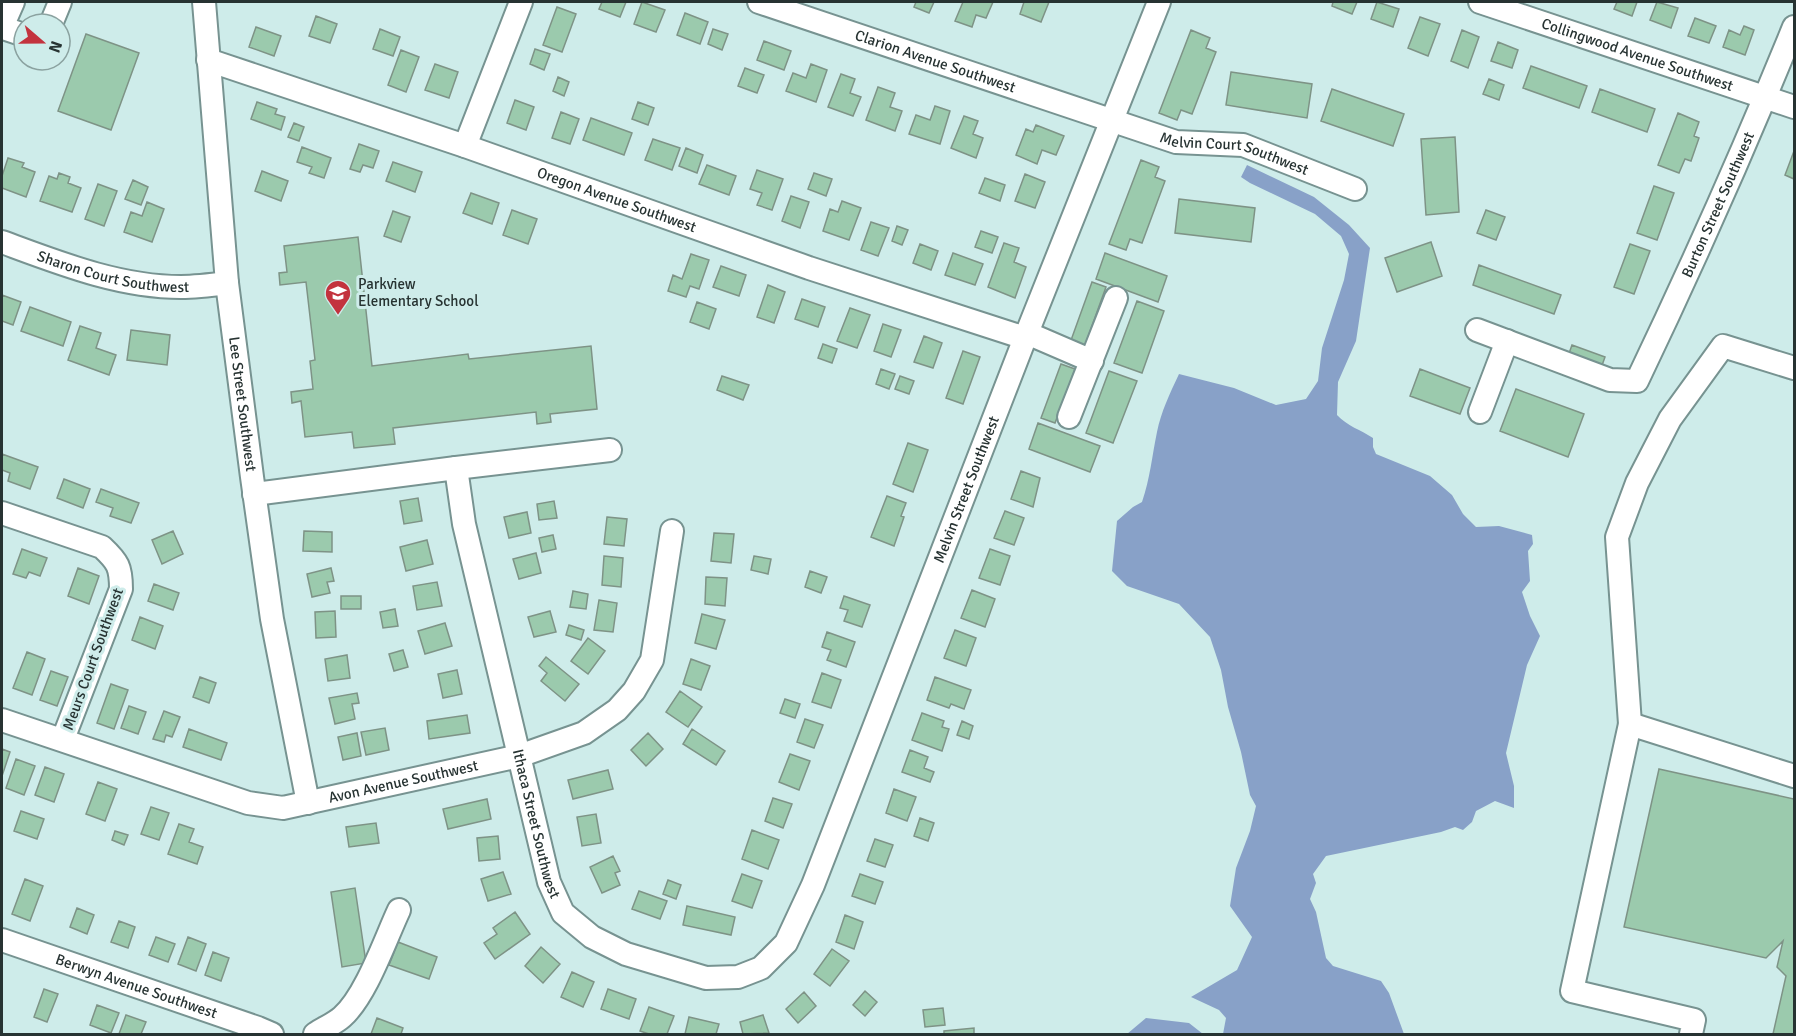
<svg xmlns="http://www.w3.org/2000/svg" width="1796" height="1036" viewBox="0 0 1796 1036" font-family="Signika,sans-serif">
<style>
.water{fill:#88a1c8}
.building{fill:#9bcaad;stroke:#7e9386;stroke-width:1.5}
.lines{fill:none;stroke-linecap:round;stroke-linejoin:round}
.minor-casing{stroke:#779391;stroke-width:26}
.minor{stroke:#fff;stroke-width:22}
.labels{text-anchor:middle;stroke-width:6;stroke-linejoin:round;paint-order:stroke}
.street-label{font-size:15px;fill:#273332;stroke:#ceecea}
.poi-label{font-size:15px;fill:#273332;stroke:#ceecea;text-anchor:start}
</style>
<rect width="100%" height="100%" fill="#ceecea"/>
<path class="water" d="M1247 165 1314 197 1349 225 1370 248 1356 341 1338 382 1337 415C1347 426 1361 430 1373 438V447L1376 454 1430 476 1452 495 1463 514 1476 527 1499 526 1532 535 1533 544 1528 551 1530 581 1522 592 1530 616 1540 636 1527 665 1506 753 1514 786V808L1495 801 1476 811 1472 822 1463 830 1455 827 1441 832 1326 856 1313 874 1316 883 1310 899 1316 912 1326 958 1333 966 1381 981 1389 993 1404 1034H1223L1226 1018 1219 1010 1191 997 1237 970 1252 937 1230 906 1236 868 1250 831 1256 806 1250 795 1241 752 1228 707 1221 670 1210 637 1179 604 1127 586 1112 571 1117 521 1133 507 1142 502C1150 479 1152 456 1157 432 1161 412 1170 393 1179 374L1234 388 1276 405 1306 399 1318 381 1322 348 1344 280 1349 254 1341 236 1315 214 1250 183 1241 177Z
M1146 1018 1189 1023 1203 1034H1127Z"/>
<path class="building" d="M602 2H626L620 17 599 9Z
M642 2 665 10 656 32 634 24Z
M916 2H934L929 13 914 7Z
M963 2H993L986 18 976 15 972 27 955 21Z
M1024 2H1049L1041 22 1020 14Z
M1333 2H1357L1352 14 1332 6Z
M1377 2 1399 9 1393 27 1371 19Z
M1617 2H1637L1632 16 1614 9Z
M1657 2 1678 8 1671 28 1650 20Z
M557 7 576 14 562 52 543 45Z
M685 13 708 22 700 44 677 35Z
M316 16 337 24 330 43 309 36Z
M1420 17 1440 24 1428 56 1408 48Z
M1695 18 1716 26 1709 43 1688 36Z
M1744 26 1754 30 1745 55 1723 47 1729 30 1740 35Z
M256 27 281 36 274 56 249 47Z
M380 29 400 37 393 56 373 49Z
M713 29 728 34 722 50 708 44Z
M1191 30 1210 38 1206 48 1216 52 1192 114 1181 110 1177 120 1159 113Z
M1462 30 1479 37 1468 68 1451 61Z
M86 34 139 53 111 130 58 111Z
M764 41 791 51 784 70 757 60Z
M1498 42 1518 50 1512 68 1491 61Z
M535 49 550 54 544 70 530 64Z
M401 50 419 57 406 92 388 85Z
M435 64 458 72 449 98 425 90Z
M811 64 827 70 816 102 786 91 793 73 806 78Z
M1531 66 1587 86 1579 108 1523 88Z
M745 68 764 75 757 93 738 86Z
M1231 72 1312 84 1307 118 1226 105Z
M841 74 855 79 850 93 861 97 853 116 828 107Z
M558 77 569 82 564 96 553 91Z
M1489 79 1504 85 1499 100 1483 94Z
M878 87 895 93 890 107 902 111 895 131 866 120Z
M1332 89 1404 114 1393 146 1321 121Z
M1600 89 1655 109 1647 132 1592 112Z
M515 100 534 107 526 130 507 123Z
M257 102 277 109 275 114 285 117 281 130 251 119Z
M638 102 654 108 648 125 632 119Z
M935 106 950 111 940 144 909 134 916 115 930 120Z
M561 112 579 119 570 144 552 138Z
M1678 113 1699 122 1694 136 1699 138 1691 161 1685 159 1679 173 1658 165Z
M964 116 978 121 973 134 983 138 976 158 951 148Z
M591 118 632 133 624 155 583 140Z
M294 123 304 127 299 141 288 137Z
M1036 125 1064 136 1056 155 1042 150 1037 164 1016 155 1026 129 1033 132Z
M1455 137 1459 212 1426 215 1421 139Z
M653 139 680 148 672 170 645 160Z
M359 144 379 151 373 168 363 165 360 172 350 169Z
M302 147 331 158 324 178 309 173 312 167 297 162Z
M686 148 703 155 697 173 679 166Z
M1794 151V179L1785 175Z
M8 158 24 163 22 167 35 172 26 197 2 188V176Z
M1141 160 1159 167 1155 177 1165 181 1142 243 1130 239 1126 250 1109 244Z
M393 162 422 172 415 192 386 181Z
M707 165 736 176 729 195 699 184Z
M757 170 783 179 772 210 757 205 762 193 750 189Z
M262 171 288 181 281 201 255 191Z
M59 173 70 177 68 183 81 188 72 212 40 201 49 176 57 179Z
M814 173 832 179 826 196 808 189Z
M1025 174 1045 182 1035 208 1015 201Z
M985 178 1005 185 1000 201 979 193Z
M133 180 148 187 141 205 125 199Z
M98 184 117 191 104 226 85 219Z
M1654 186 1674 193 1657 240 1637 233Z
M471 193 499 203 492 224 463 213Z
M791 196 809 202 800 228 782 221Z
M1179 199 1255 208 1251 242 1175 233Z
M842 201 861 208 849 240 823 231 830 209 838 212Z
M147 202 164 209 152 242 124 232 131 212 142 216Z
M512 210 537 219 528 244 503 235Z
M1486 210 1505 217 1496 240 1477 233Z
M393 211 410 217 401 242 384 236Z
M871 222 889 228 878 256 861 250Z
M897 226 908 230 902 245 892 241Z
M981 231 998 237 992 253 975 247Z
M358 237 372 366 468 354 469 359 591 346 597 409 550 414 551 422 537 424 536 412 393 428 395 444 354 448 352 432 305 437 301 401 292 403 291 392 313 389 310 361 315 360 306 282 280 285 279 273 287 272 284 246Z
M1431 242 1442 276 1397 292 1385 258Z
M1004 243 1019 248 1014 262 1026 267 1015 298 988 287Z
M920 244 938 251 931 270 913 263Z
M1630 244 1650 251 1634 294 1614 287Z
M953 253 983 264 975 285 945 275Z
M1105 253 1167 276 1158 302 1096 279Z
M691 254 709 260 699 289 690 286 686 297 668 291 673 275 682 279Z
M1479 265 1561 295 1554 314 1473 285Z
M721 266 746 275 739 296 713 287Z
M1092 282 1106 287 1084 348 1070 343Z
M768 285 785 292 774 323 757 317Z
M2 295 21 302 13 325 2 321Z
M802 299 825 307 818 327 795 319Z
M1137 301 1164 311 1142 373 1114 363Z
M697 302 716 309 709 329 690 322Z
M30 307 71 322 63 346 21 331Z
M850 308 870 315 857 348 837 341Z
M883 324 901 330 891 357 874 351Z
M80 326 101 333 96 348 116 355 109 375 68 360Z
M131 330 170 335 167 365 127 360Z
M924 336 942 343 933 368 914 362Z
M823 344 837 349 832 363 818 358Z
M1572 345 1605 357 1600 371 1567 359Z
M963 351 980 357 963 404 946 398Z
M1061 364 1075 369 1055 423 1041 418Z
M881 369 895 374 889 389 876 384Z
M1420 369 1470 388 1460 414 1410 396Z
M1109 371 1137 381 1113 443 1086 433Z
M722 376 749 385 743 400 717 390Z
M900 376 914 381 909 394 895 389Z
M1516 389 1584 414 1568 457 1500 431Z
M1038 423 1100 446 1090 472 1029 449Z
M908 443 928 450 913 492 893 484Z
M2 454 38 467 30 489 8 481 10 473 2 470Z
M1021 471 1040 478 1033 507 1011 499Z
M64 479 90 489 83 508 57 498Z
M101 489 139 503 131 523 110 516 113 508 96 502Z
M887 496 906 503 901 516 904 517 894 546 871 537Z
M418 498 422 521 404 524 400 501Z
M554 501 557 518 539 520 537 504Z
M1005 511 1024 518 1014 545 994 538Z
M527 512 531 533 509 538 504 517Z
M607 517 627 519 624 546 604 544Z
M173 531 183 554 162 564 152 540Z
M304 531 332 532V552L303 551Z
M714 533 734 534 731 563 711 561Z
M553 535 556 549 542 552 539 538Z
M427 540 433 564 406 571 400 547Z
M22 549 47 558 40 576 29 572 26 578 13 574Z
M990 549 1010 556 1000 585 979 578Z
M536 553 541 573 519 579 513 559Z
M604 556 623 558 621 587 602 585Z
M754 556 771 559 768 574 751 570Z
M78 568 99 576 89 604 68 596Z
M331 568 334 581 327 582 330 593 312 597 307 574Z
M810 571 827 577 821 593 805 587Z
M706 577 727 578 725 606 705 604Z
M437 582 442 606 417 610 413 586Z
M154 584 179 593 173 610 148 601Z
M972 590 995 599 985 627 961 618Z
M573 591 588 594 586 609 570 607Z
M341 596H361V609H341Z
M844 596 870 605 862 627 844 621 848 610 840 608Z
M599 600 617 603 613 632 594 630Z
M395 609 398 626 383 628 380 612Z
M335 611 336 637 316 638 315 612Z
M550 611 556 632 534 637 528 617Z
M702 614 725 620 716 649 695 643Z
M140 617 163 626 155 649 132 640Z
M445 623 452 646 425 654 418 631Z
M569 625 584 630 581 640 566 635Z
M955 630 976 638 966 666 944 658Z
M827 632 855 642 846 667 827 660 831 650 822 647Z
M588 638 605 651 588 674 571 661Z
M403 650 408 667 394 671 389 654Z
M27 652 45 659 32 695 13 688Z
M347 655 350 678 328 681 325 659Z
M546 657 579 684 565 701 541 681 547 673 539 666Z
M691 659 710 666 701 690 683 684Z
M457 670 462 694 443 698 438 674Z
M51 671 68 677 57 706 40 700Z
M822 673 841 680 831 708 812 702Z
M200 677 216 683 209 703 193 697Z
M935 677 971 690 964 709 951 704 949 708 927 700Z
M111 684 128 690 114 729 97 723Z
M680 691 702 707 688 727 666 712Z
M357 693 359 703 352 704 355 719 335 724 329 698Z
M785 699 800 704 795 718 780 713Z
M129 706 146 712 138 734 121 728Z
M164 711 180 717 172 737 166 735 164 742 153 739Z
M922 713 944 721 942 727 949 729 942 751 912 740Z
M467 715 470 733 429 739 427 721Z
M805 719 823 725 814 748 797 742Z
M962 721 973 726 969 739 957 735Z
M385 728 389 750 366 755 361 732Z
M189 729 227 743 221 760 183 747Z
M692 729 725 751 716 765 683 744Z
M357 733 361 756 343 760 338 737Z
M648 733 663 749 646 766 631 750Z
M2 749 10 752 2 776Z
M910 750 928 757 924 768 934 772 930 782 902 772Z
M790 754 810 761 799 790 779 782Z
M16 759 35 766 24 795 6 788Z
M45 767 64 774 54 802 35 795Z
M1659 769 1794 799V1034H1773L1786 976 1777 967 1783 941 1766 958 1624 927Z
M608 770 613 789 573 799 568 780Z
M98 782 117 789 105 821 86 814Z
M894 789 916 797 907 821 886 813Z
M773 798 792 804 783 828 765 821Z
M487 799 491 819 448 829 443 809Z
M151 807 169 813 159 840 141 834Z
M21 811 44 819 37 839 14 831Z
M596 814 601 843 582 846 577 817Z
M920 818 934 823 928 841 914 836Z
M376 823 379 843 349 847 346 827Z
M179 824 194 829 189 842 203 847 197 864 168 854Z
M752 830 779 840 768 869 742 859Z
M115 831 128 835 124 845 112 840Z
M498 836 500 859 479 861 477 838Z
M875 839 893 845 885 867 867 861Z
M613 856 620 871 615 873 620 885 602 893 590 867Z
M503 872 511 894 488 901 481 879Z
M742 874 762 881 752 908 732 901Z
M860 874 883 882 875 904 852 896Z
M25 879 43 886 30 921 12 914Z
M668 880 681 885 676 899 663 894Z
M355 888 366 963 342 967 331 892Z
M639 891 667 901 660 919 632 909Z
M687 906 735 917 731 935 683 925Z
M77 908 94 915 87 934 70 927Z
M515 912 530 934 495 959 484 943 497 934 493 928Z
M845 915 863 922 854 949 836 942Z
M119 921 135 927 128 948 111 942Z
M156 937 175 944 168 962 149 955Z
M188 937 206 944 196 971 178 964Z
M398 942 437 957 429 979 389 965Z
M541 947 560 964 543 983 525 966Z
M832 949 849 961 830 986 814 974Z
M213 952 229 958 221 981 205 975Z
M572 972 594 982 583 1007 561 997Z
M44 989 58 994 47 1022 34 1017Z
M608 989 636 999 629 1019 601 1009Z
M865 991 877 1002 865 1016 853 1005Z
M804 992 816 1006 798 1023 786 1009Z
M97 1005 119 1013 111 1033 90 1025Z
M649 1007 674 1016 667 1034H649L640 1031Z
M943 1008 945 1025 925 1027 923 1010Z
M126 1015 146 1022 141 1034H119Z
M763 1015 769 1033 743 1034 740 1022Z
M689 1017 719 1024 716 1034H685Z
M377 1018 403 1028 401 1034H371Z
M974 1028V1034H944V1031Z"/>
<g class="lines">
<g class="minor-casing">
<g id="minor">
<path id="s1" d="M204 2 227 283 252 477 272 619 308 803"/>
<path id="s2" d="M759 2 1176 142 1243 145 1355 189"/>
<path id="s3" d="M1480 2 1794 107"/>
<path d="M51 24 60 2"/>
<path d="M2 27 13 2"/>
<path d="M3 28 24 35"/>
<path id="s4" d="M208 60 465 146 809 268 1025 338"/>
<path d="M465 146 521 2"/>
<path id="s5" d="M2 242C59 263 119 287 181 287 196 287 212 285 227 283"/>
<path id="s6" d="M1477 330 1610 380 1637 381C1693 264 1745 147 1794 27"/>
<path d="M1027 333 1092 361"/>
<path d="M1480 412 1507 341"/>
<path d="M1069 417 1116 298"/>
<path id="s7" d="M610 450 456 468 464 524 549 882 563 913 592 937 626 954 706 978 738 977 761 968 786 943 813 885 1025 338 1159 2"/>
<path d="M254 494 456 468"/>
<path d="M2 513 102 547C118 562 121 567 121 589L63 739"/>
<path id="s8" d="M2 720 248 803 283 808 519 756 584 733 617 710 634 691 652 660 672 531"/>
<path d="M1630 724 1617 537 1637 483 1670 419 1723 346 1794 368"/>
<path id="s9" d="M2 940 258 1028 272 1034"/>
<path d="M315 1034C324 1028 334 1024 342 1017 366 996 385 940 399 910"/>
<path d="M1691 1034 1694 1020 1572 991 1630 724 1794 776"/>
</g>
</g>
<use href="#minor" class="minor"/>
</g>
<defs>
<g id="school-pin" transform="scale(1.35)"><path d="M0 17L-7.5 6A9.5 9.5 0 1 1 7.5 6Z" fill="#c3333e" stroke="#ceecea"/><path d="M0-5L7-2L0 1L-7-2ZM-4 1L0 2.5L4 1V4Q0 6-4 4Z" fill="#fff"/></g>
</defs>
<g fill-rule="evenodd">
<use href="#school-pin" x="338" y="293"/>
</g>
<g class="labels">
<g class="street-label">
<text dy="5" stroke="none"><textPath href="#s3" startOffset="166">Collingwood Avenue Southwest</textPath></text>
<text dy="5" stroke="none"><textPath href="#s2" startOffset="186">Clarion Avenue Southwest</textPath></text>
<text dy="5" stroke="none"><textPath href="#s2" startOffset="500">Melvin Court Southwest</textPath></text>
<text dy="5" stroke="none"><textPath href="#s4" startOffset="432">Oregon Avenue Southwest</textPath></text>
<text dy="5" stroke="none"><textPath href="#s6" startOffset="363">Burton Street Southwest</textPath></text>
<text dy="5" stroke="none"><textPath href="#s5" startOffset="116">Sharon Court Southwest</textPath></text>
<text dy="5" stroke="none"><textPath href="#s1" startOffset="404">Lee Street Southwest</textPath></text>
<text dy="5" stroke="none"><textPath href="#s7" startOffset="1353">Melvin Street Southwest</textPath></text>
<text transform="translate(93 659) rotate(-70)" y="5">Meurs Court Southwest</text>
<text dy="5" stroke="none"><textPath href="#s8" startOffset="418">Avon Avenue Southwest</textPath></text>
<text dy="5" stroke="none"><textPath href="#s7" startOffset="520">Ithaca Street Southwest</textPath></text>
<text dy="5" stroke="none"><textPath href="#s9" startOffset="142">Berwyn Avenue Southwest</textPath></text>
</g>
<g class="poi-label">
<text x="358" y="289">Parkview<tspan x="358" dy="17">Elementary School</tspan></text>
</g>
</g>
<rect width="1796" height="1036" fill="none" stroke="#273332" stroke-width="6"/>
<g transform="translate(42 42) rotate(110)"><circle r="28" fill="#ceecea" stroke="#8ba2a0" stroke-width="1.5"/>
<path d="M0-4.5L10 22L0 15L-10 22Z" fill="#c3333e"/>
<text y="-9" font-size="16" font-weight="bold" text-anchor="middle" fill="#273332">N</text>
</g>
</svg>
